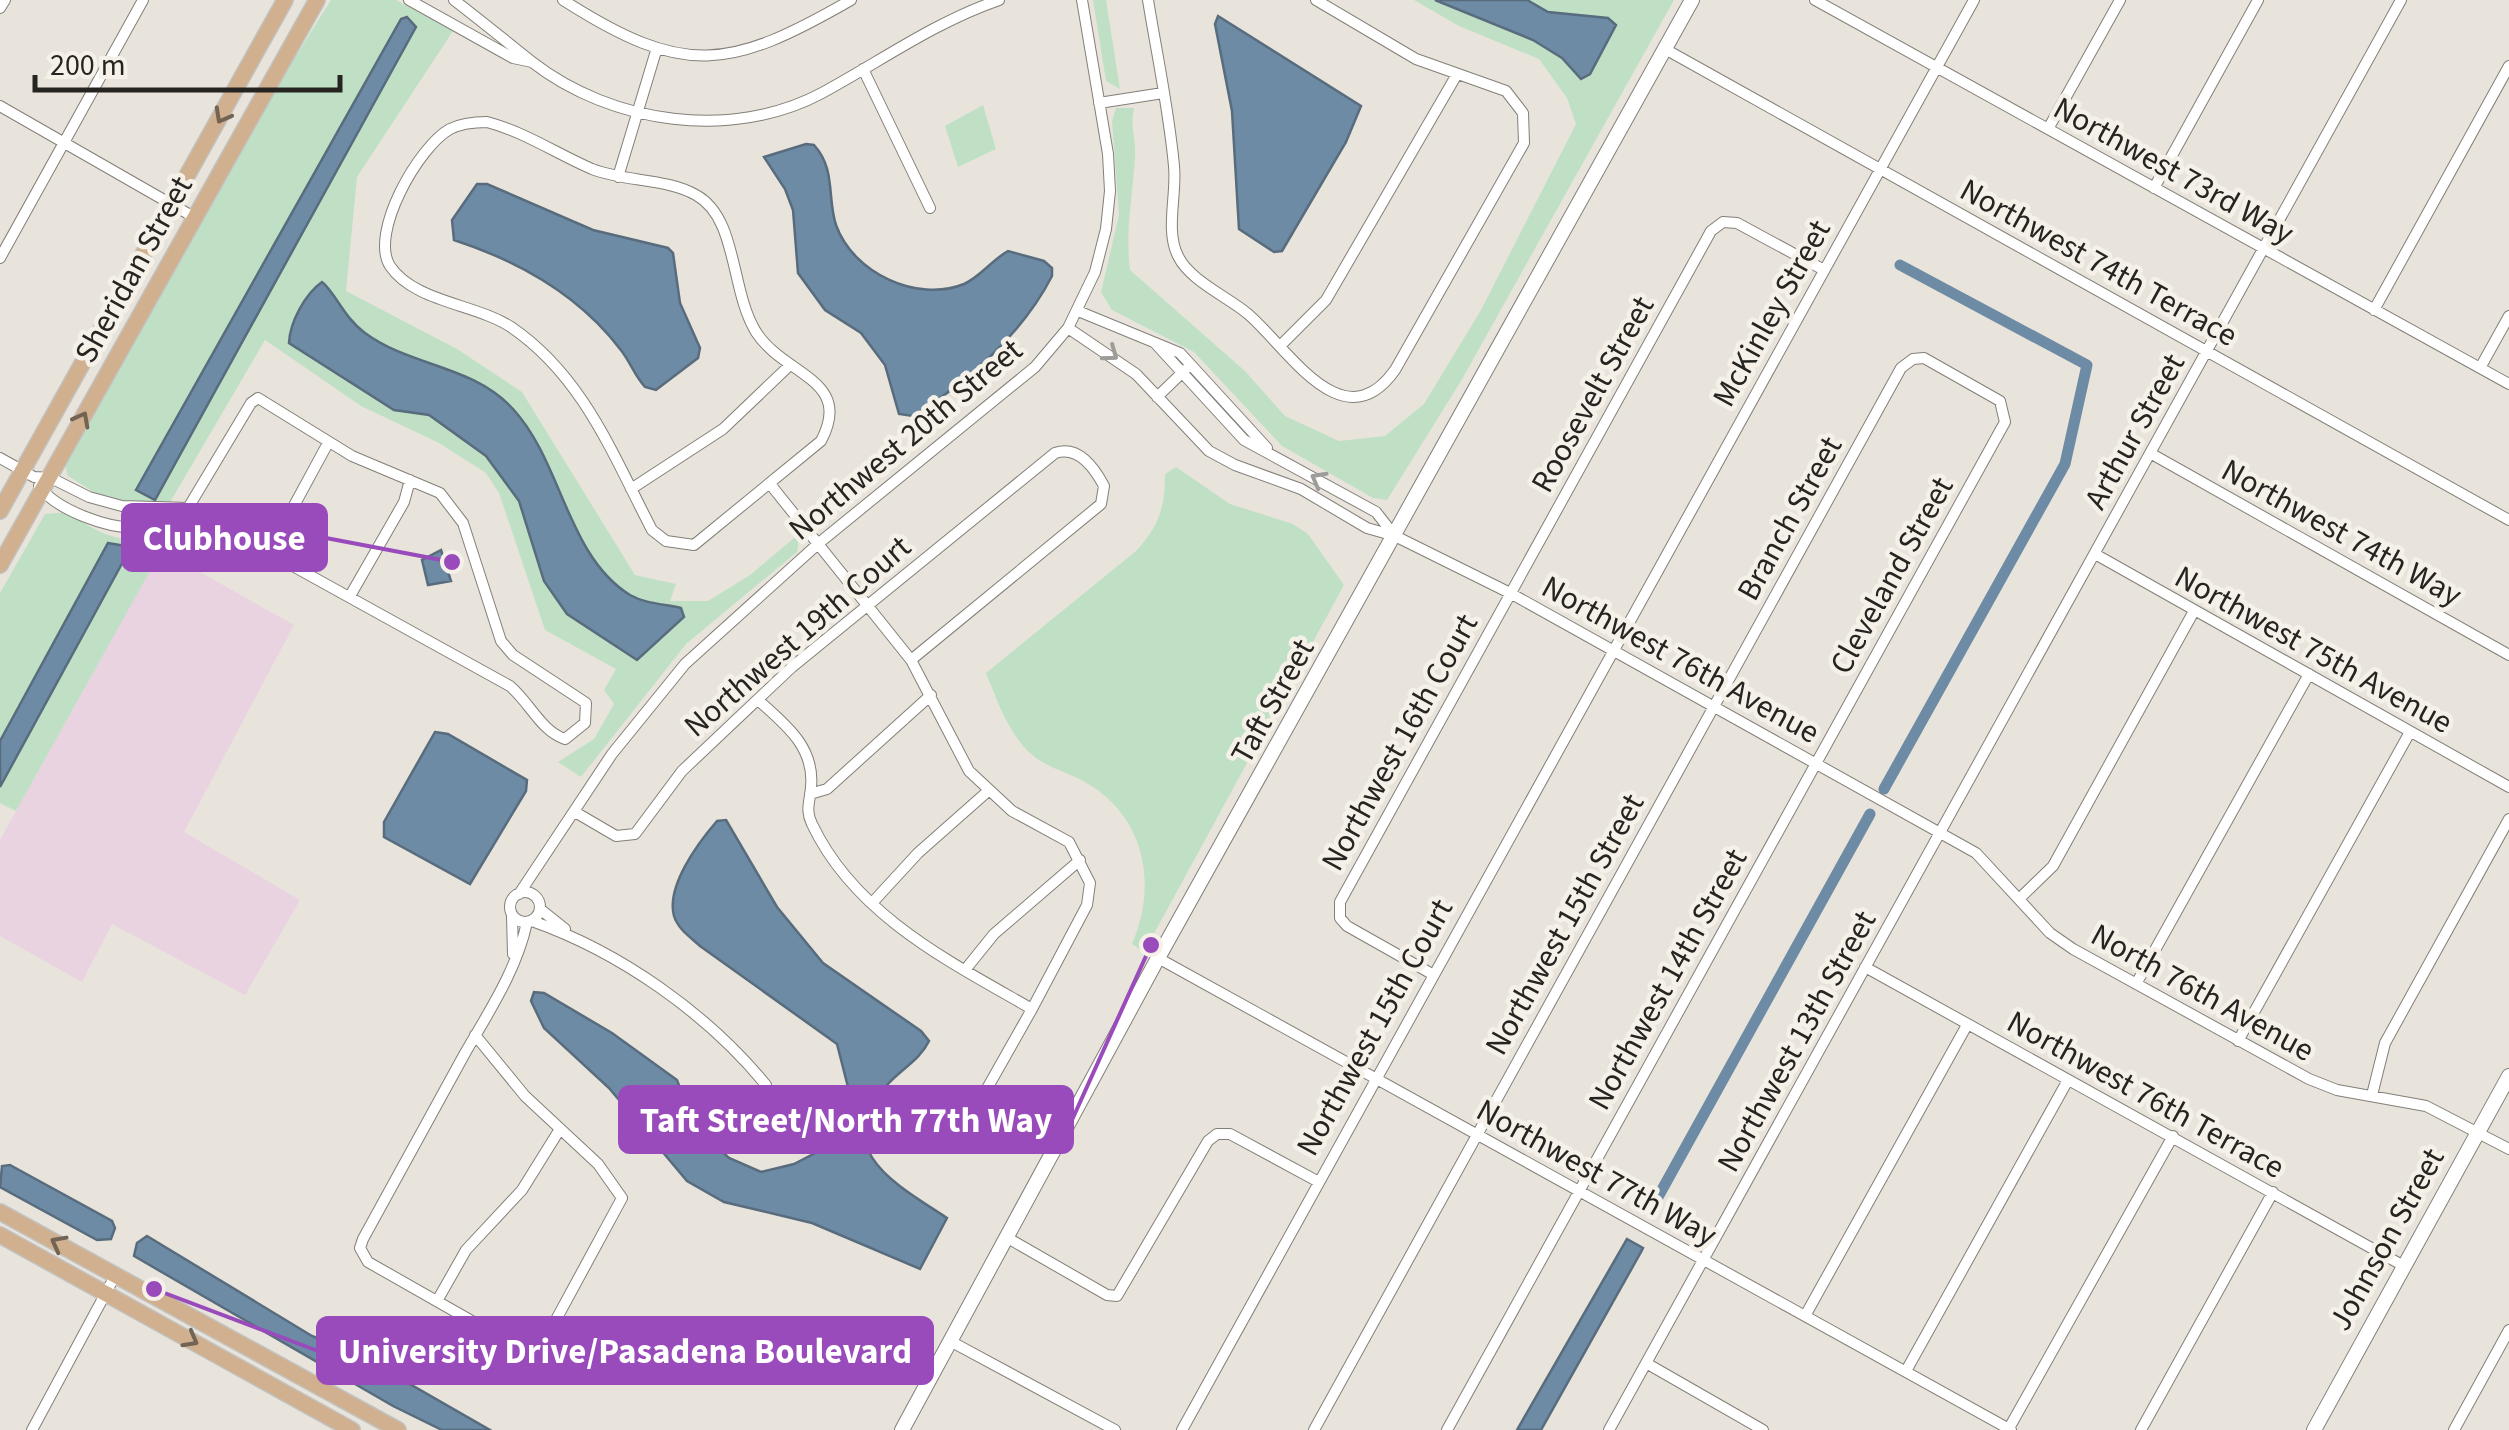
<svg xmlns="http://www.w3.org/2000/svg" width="2509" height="1430" viewBox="0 0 2509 1430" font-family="'Source Sans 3',sans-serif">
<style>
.medical{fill:#e9d3e0}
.green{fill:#c0e0c6}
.water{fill:#6d8ba5;stroke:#586c7d;stroke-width:2.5}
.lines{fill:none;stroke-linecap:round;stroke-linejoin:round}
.canal{stroke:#6d8ba5;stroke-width:11}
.street-casing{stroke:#837f78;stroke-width:12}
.secondary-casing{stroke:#837f78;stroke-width:16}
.primary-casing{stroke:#c2c2c1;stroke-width:18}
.street{stroke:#fff;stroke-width:10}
.secondary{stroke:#fff;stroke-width:14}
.primary{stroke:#d0b08e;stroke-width:15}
.oneway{stroke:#726352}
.oneway2{stroke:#9d9c9b}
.labels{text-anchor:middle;stroke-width:9;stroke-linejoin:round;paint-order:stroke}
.street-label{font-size:32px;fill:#262421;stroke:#f5f1e9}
.leader{fill:none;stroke:#994bbc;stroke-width:4}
.callout-dot{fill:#994bbc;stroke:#f5f1e9;stroke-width:4}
.callout{fill:#994bbc;stroke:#994bbc;stroke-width:4}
.callout-label{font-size:35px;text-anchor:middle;font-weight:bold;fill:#fff}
</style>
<rect width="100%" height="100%" fill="#e8e4dc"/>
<path class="medical" d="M161 550 294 625 184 832 300 900 245 995 112 924 82 982 0 936V840Z"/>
<path class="green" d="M331 0H396L453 31 357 177 346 291 457 349 522 392 635 575 676 584 670 601H708L750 575 800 533 797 552 686 644 581 777 558 762 594 739 614 704 604 690 616 669 545 630 499 493 486 473 439 443 361 406 265 340 169 504 105 499 68 476 65 466 270 97Z
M1093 0H1106L1120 89 1106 81Z
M1414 0H1674L1461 381 1387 500 1373 498 1282 446 1194 352 1112 310 1101 292 1119 215 1112 121 1116 108H1134C1130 126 1136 138 1135 156 1133 198 1125 225 1130 270L1245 371 1285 416 1339 441 1385 436 1424 404 1481 310 1576 124 1567 98 1539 59 1459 26Z
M983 105 996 149 958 167 945 126Z
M1176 467 1230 504 1293 524 1308 534 1344 585 1144 952 1132 944C1158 884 1145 816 1085 782 1067 772 1047 768 1031 754 1008 733 997 700 986 673L1136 551C1159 526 1165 508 1165 474Z
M66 512C110 540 134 552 179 519L16 811 0 803V593L45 514Z"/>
<path class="water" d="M1435 0H1527L1548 12 1608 18 1616 25 1590 74 1581 79 1562 58 1533 40Z
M1218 16 1361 106 1346 142 1282 251 1274 252 1239 229 1232 111 1215 24Z
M407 17 416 27 155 500 136 490 401 19Z
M806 144 814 145C836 169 827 198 836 225 853 273 917 303 964 284 980 277 992 260 1008 251L1044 261 1052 268V276C1023 333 967 383 913 416L899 414 885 365 861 333 825 310 798 273 793 210 785 189 764 157Z
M477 184H487L593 230 668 248 673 253 680 303 700 348 698 358 656 390 645 387C634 375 630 361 620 349 578 294 518 261 454 240L452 220Z
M322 282C335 292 344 318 365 333 411 367 473 365 513 409 562 462 567 556 630 595 646 604 664 604 681 608L684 617 637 660 567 614 544 581 519 501 486 456 429 415 394 410 289 343C290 322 305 294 322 282Z
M108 543 131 547 0 787V741Z
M441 550 451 581 428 585 422 560Z
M435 732 448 734 527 780 526 791 470 884 384 837V822Z
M726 820 777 907 823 963 921 1031 929 1041C920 1060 901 1069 887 1085 826 1150 901 1187 947 1218L920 1269 812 1223 724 1202 687 1181 609 1088 544 1028 531 1001 534 992 544 993 612 1033 677 1080 695 1127 729 1158 761 1172 794 1164 817 1152 838 1131 848 1087 837 1044 700 946C690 937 678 929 674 916 666 886 698 843 717 821Z
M10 1165 112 1221 115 1228 111 1239 97 1240 0 1187 2 1166Z
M147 1236 312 1336 359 1355 490 1430H442L393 1406 134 1256 137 1243Z
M1627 1239 1643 1248 1641 1252 1541 1430H1517Z"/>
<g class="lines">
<path class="canal" d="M1884 789 2065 464 2087 365 1900 265
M1658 1197 1870 814"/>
<g class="street-casing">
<path id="street" d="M409 0 513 58 532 62
M454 0C480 20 506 41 532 62 612 124 732 141 822 93 881 61 935 22 999 0
M563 0C685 78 729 70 851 0
M1148 0C1157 55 1169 111 1174 166 1177 194 1165 231 1178 256 1189 280 1228 297 1248 314 1288 348 1343 443 1395 370L1524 143 1523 113 1506 91 1416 59 1316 0
M1815 0 2509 384
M0 8 5 0
M1665 49 2509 520
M863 69 930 208
M1099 103 1163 93
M0 106 192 216
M487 122C525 132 557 154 592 169 625 182 666 178 696 195 738 218 730 290 756 332 784 376 854 379 821 441L694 545 666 541 652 530C613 455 583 376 511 327 476 304 414 302 390 266 369 233 419 146 450 129 462 123 475 122 487 122Z
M2048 129 2120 0
M618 177 656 51
M2154 188 2258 0
M0 258 143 0
M2374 310 2509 66
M1078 311 1180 353 1267 448
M1068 328 1136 374 1209 451 1235 465 1301 489 1367 528 1395 536 1510 593 1976 853 2050 933 2073 949 2309 1079 2337 1090 2426 1106 2509 1149
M1155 343 1244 440 1376 512 1394 535
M1280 346 1326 300 1456 76
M2480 368 2509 316
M1157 397 1185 370
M2150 453 2509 655
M0 458 34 477 51 478 89 497 122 506 188 508 510 686C530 703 541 731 565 739L585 723 586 703 513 655 501 641 463 523 440 493 352 456 258 398 251 403 188 508
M770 484 911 660 969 771 1012 811 1069 842 1090 883 1087 905 1032 1009 976 1108 951 1130
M39 486C56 510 110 530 139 527 153 526 170 516 183 510
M631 489 723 429 789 366
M270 550 328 443
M2095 554 2509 787
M350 596 404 502 410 480
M758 700C785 724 815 747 811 787 810 802 805 810 812 824 855 915 950 962 1032 1009
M810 794 827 789 931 695
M575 812 616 836 635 834 682 771 792 667 1055 453C1078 445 1094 467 1104 486L1101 504 911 660
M510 907a15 15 0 1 1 30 0a15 15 0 1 1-30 0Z
M519 894 612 754 685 664 819 543 1035 367 1068 328 1095 272 1106 229 1110 191 1108 154 1082 0
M2020 898 2053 866 2194 611
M872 903 918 853 987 792
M540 909 565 929
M512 916 513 954
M532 921C620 952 707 1013 766 1085
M1158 958 2011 1430
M1865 967 2402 1265
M965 970 994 934 1080 860
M1432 974 1347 926 1340 918V902L1711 231 1723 222 1737 223 1824 270
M2136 984 2309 674
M475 1035 525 1096 598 1164 622 1198 545 1340 535 1349H521L368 1262 360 1248 363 1239C397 1178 430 1116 464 1055 488 1013 517 970 527 922
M2238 1041 2410 732
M2372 1095 2385 1043 2509 819
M1006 1237 1107 1295 1117 1296 1208 1141 1217 1134H1230L1317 1181
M437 1301 466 1250 522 1190 560 1129
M1805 1316 1967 1025
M950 1341 1115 1430
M1646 1363 1763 1430
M1906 1371 2068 1080
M32 1430 116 1274
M1182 1430 1974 0
M1314 1430 1901 368 1913 359 1924 358 2000 401 2005 422 1447 1430
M1609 1430 2401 0
M2008 1430 2173 1136
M2141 1430 2273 1192
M2454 1430 2509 1330"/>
</g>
<g class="secondary-casing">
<path id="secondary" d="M902 1430 1158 958 1692 0
M2314 1430 2509 1076"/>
</g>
<g class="primary-casing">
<path id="primary" d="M0 511 285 0
M0 565 317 0
M0 1212 398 1430
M0 1235 352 1430"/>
</g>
<use href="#street" class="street"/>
<use href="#secondary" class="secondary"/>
<use href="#primary" class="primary"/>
</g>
<defs><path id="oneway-chevron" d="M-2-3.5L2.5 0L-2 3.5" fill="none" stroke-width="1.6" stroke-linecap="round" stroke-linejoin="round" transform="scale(2.5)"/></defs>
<g class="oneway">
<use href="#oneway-chevron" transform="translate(222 116) rotate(119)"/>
<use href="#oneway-chevron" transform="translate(82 419) rotate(-62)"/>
<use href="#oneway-chevron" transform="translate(58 1243) rotate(-152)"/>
<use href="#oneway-chevron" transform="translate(191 1340) rotate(29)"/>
</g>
<g class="oneway2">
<use href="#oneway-chevron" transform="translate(1111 354) rotate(36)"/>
<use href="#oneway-chevron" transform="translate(1318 479) rotate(-151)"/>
</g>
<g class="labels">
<g class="street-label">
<text transform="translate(2174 170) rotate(29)" y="11">Northwest 73rd Way</text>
<text transform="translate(2099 262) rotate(29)" y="11">Northwest 74th Terrace</text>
<text transform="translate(133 269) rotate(-61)" y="11">Sheridan Street</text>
<text transform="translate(1771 313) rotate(-61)" y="11">McKinley Street</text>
<text transform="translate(1592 394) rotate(-61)" y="11">Roosevelt Street</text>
<text transform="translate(2134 431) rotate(-61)" y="11">Arthur Street</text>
<text transform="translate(905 439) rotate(-40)" y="11">Northwest 20th Street</text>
<text transform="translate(1789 518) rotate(-61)" y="11">Branch Street</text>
<text transform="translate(2342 532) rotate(29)" y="11">Northwest 74th Way</text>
<text transform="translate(1891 575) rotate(-61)" y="11">Cleveland Street</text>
<text transform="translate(797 636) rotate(-41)" y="11">Northwest 19th Court</text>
<text transform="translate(2314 649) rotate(29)" y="11">Northwest 75th Avenue</text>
<text transform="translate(1681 659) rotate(29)" y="11">Northwest 76th Avenue</text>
<text transform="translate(1272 701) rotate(-61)" y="11">Taft Street</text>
<text transform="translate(1399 742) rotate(-61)" y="11">Northwest 16th Court</text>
<text transform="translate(1564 924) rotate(-61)" y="11">Northwest 15th Street</text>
<text transform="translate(1667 979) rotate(-61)" y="11">Northwest 14th Street</text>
<text transform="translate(2203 992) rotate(29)" y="11">North 76th Avenue</text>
<text transform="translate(1374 1027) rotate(-61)" y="11">Northwest 15th Court</text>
<text transform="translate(1796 1041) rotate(-61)" y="11">Northwest 13th Street</text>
<text transform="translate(2146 1094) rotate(29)" y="11">Northwest 76th Terrace</text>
<text transform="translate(1597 1172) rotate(29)" y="11">Northwest 77th Way</text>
<text transform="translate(2386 1239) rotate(-61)" y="11">Johnson Street</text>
</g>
</g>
<path class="leader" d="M452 562L326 538M1151 945L1072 1120M154 1289L318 1351"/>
<g class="callout-dot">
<circle cx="452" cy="562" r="10"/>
<circle cx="1151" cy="945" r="10"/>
<circle cx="154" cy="1289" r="10"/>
</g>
<g class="callout">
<rect x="123" y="505" width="203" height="65" rx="10"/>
<rect x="620" y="1087" width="452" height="65" rx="10"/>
<rect x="318" y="1318" width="614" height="65" rx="10"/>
</g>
<g class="callout-label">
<text x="224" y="550">Clubhouse</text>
<text x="846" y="1132">Taft Street/North 77th Way</text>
<text x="625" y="1363">University Drive/Pasadena Boulevard</text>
</g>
<path d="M35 75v15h305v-15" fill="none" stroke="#262421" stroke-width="5"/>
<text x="50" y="75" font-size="30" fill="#262421" stroke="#f5f1e9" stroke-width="8" paint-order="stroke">200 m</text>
</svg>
